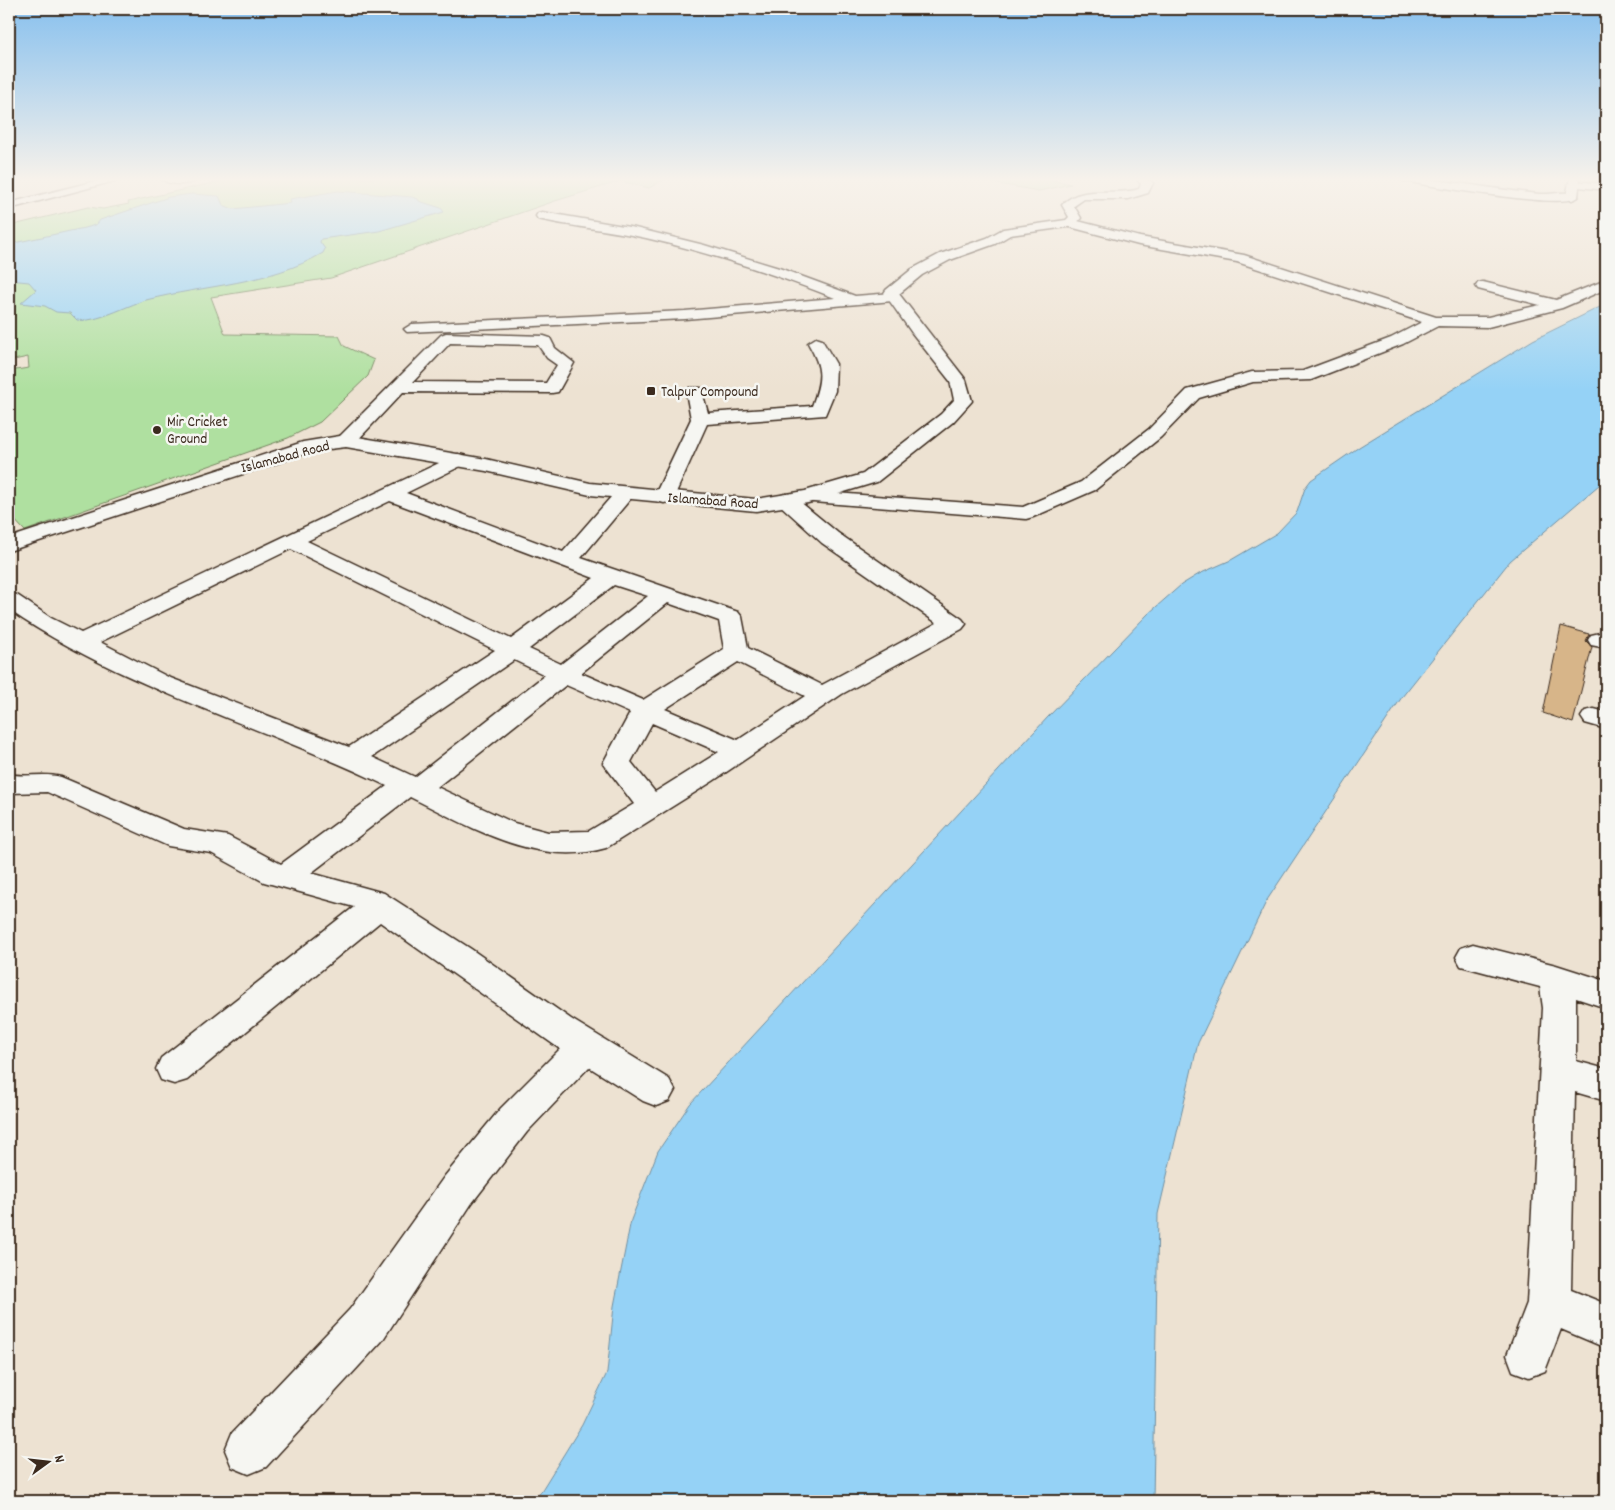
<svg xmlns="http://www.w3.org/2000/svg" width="1615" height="1510" viewBox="0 0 1615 1510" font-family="Dekko,sans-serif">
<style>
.green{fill:#afe0a0;stroke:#75855f}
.water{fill:#95d2f6;stroke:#718fa0}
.building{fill:#d7b589;stroke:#3b2a1e}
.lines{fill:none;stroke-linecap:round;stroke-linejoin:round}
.minor-casing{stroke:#3b2a1e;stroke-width:3}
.tertiary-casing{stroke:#3b2a1e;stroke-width:3}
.minor{fill:#f6f6f2;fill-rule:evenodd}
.tertiary{fill:#f6f6f2;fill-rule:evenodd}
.poi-dot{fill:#3b2a1e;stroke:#f6f6f2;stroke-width:2}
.labels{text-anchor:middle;stroke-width:5;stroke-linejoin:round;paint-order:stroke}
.far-poi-label{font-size:15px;fill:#3b2a1e;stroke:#f6f6f2;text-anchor:start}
.far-street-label{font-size:15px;fill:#3b2a1e;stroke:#f6f6f2}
</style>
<rect width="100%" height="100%" fill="#ede2d2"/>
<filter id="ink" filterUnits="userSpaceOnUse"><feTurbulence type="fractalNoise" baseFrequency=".02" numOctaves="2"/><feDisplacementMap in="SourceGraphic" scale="10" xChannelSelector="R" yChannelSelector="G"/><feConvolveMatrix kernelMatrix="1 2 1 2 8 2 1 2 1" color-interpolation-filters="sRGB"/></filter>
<g filter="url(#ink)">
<path class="green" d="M235 178H667L649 188 621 181 555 201 331 278 211 297 225 334 339 336 344 346 374 360 368 376 320 422 288 438 25 531 9 514V371L29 368 28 357 9 361V226L88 207 103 209 129 204 128 202Z
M964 178H1050L1047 179 1071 184 1039 191Z"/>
<path class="water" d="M338 191 412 197 418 199 419 201 441 208 444 212 379 231 321 239 320 242 325 249 323 253C270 284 205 285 146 300 125 306 97 323 77 320L70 313 56 312 45 306 21 303 36 290 29 282 9 280V244L89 227 97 224 100 220 169 197 192 194 219 196 223 205 233 209 291 203 290 199Z
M1606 304V479L1510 561 1402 697 1267 900 1198 1043 1158 1214 1153 1501H535L582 1425 607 1373 614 1306 631 1220 658 1151 690 1104 1048 717 1148 614 1181 585 1199 574 1231 560 1277 533 1297 512 1305 488 1311 480 1359 447 1533 340Z"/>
<path class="building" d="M1561 626 1589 634 1586 641 1592 647 1573 723 1543 713Z"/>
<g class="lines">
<g class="minor-casing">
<path id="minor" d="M107 178H126L9 209V203Z
M160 178H200C191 186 169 186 160 178Z
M1398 178C1446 178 1492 190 1540 194 1551 195 1570 189 1578 197 1565 210 1428 185 1403 181Z
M1574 181 1606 184V190L1570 186 1568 184Z
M542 212 635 228 704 245 779 268 855 296 893 293 900 297 893 301 685 319 407 332 404 329 412 324 685 311 835 298C774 274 711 253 646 238 611 230 573 227 538 219L536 216 538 213Z
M1070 219 1140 237 1244 255 1436 317H1488L1540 305 1478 289 1476 286 1478 283 1483 282 1556 300 1606 280V289L1562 308 1488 327 1438 326 1403 344 1311 380 1253 382 1199 398 1161 437 1095 490 1033 517 1026 519 801 501 798 497 801 493 808 491 1023 507 1081 482 1149 429 1187 390 1252 372 1303 371 1391 338 1422 322 1237 262 1139 245 1066 226 1064 223Z
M446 333 544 336 550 338 555 348 574 363 558 392 552 393 403 392 353 445H339L337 441 339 437 441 335ZM450 343 538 345 547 358 557 365 546 383 413 382Z
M816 338 822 340 836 364 835 391 825 415 707 424 674 497 671 501 664 503 657 501 654 497 691 419 686 392 689 388H701L708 413 812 406C822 378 823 369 808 343Z
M458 454 465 456 468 460 465 464 406 493 563 552 618 489 625 487 632 489 635 493 632 497 581 558 738 612 742 617 748 648 822 685 937 623 822 543 779 504 776 500 779 496 786 494 793 496 838 533 962 619 966 624 962 629 842 694 713 781 606 848C537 868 469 826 410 797L311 873 384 893 471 949 571 1019 669 1079 675 1090 669 1101 656 1106 643 1101 589 1067 527 1132 472 1203 382 1341 266 1467 249 1474 232 1467 225 1450 232 1433 350 1309 444 1177 501 1108 560 1049 380 922 187 1080 174 1084 161 1080 156 1069 161 1058 354 907 264 882 211 853 168 846 47 792 9 793V774C26 778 44 772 61 777L184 829 228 836 281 864 387 786C262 725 124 689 9 610V593L17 595 51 618 81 633ZM390 501 594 578 511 639 307 541ZM291 549 495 650 349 747 168 677 100 642ZM614 585 648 596 561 664 529 649ZM668 603 719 621 724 649 643 700 581 673ZM514 660 545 675 415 777 372 757ZM738 662 805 696 738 740 665 709ZM566 685 630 713 603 763 634 804 589 831 548 832 514 823 437 787ZM652 723 719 752 655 792 631 762Z
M1600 633 1606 634V648L1591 645 1588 640 1591 635Z
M1594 709 1606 712V729L1585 723 1581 717 1585 711Z
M1473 944 1556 965 1606 981V1008L1576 998V1061L1606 1069V1101L1575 1092 1571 1290 1606 1304V1348L1561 1329 1545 1371 1529 1377 1513 1371 1507 1355 1527 1303 1543 1008 1540 987 1461 966 1456 957 1461 948Z"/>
</g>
<g class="tertiary-casing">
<path id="tertiary" d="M1136 178C1143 178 1148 177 1153 183L1148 193 1128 199H1084L1074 206 1081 218 1074 226 1010 235 995 244 950 260 922 275 899 294 966 380 972 401 953 422 877 482 808 503 756 511 590 495 486 471 346 447 313 451 9 551V538L303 442 346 435 486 459 590 483 756 499 805 491 863 474 941 414 954 400 950 381 912 333 884 293 886 290 912 269 940 254 987 238 1003 229 1066 220 1069 217 1062 205C1081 183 1115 197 1139 189L1141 184Z
M1570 178H1580L1578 197 1572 200 1566 197Z"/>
</g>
<use href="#minor" class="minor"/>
<use href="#tertiary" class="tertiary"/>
</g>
</g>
<linearGradient id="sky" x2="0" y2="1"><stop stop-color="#87c0ee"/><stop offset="0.46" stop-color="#f7f2eb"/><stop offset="1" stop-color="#f7f2eb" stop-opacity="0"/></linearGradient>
<rect width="1615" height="390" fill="url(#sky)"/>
<g class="poi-dot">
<rect x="646" y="386" width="10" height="10" rx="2.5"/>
<circle cx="157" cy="430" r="5"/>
</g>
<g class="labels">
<g class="far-poi-label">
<text x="661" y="396">Talpur Compound</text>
<text x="167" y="426">Mir Cricket<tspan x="167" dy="17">Ground</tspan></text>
</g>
<g class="far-street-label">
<text transform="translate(285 456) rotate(-15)" y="5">Islamabad Road</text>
<text transform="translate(713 500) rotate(4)" y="5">Islamabad Road</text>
</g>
</g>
<rect width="1615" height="1510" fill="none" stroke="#f6f6f2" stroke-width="30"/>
<rect x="15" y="15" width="1585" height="1480" fill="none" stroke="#3b2a1e" stroke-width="2" filter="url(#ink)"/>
<g transform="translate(48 1462) rotate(75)" stroke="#f6f6f2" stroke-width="4" paint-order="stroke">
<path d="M0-4L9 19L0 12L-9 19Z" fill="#3b2a1e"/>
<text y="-8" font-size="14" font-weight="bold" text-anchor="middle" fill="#3b2a1e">N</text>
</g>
</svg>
